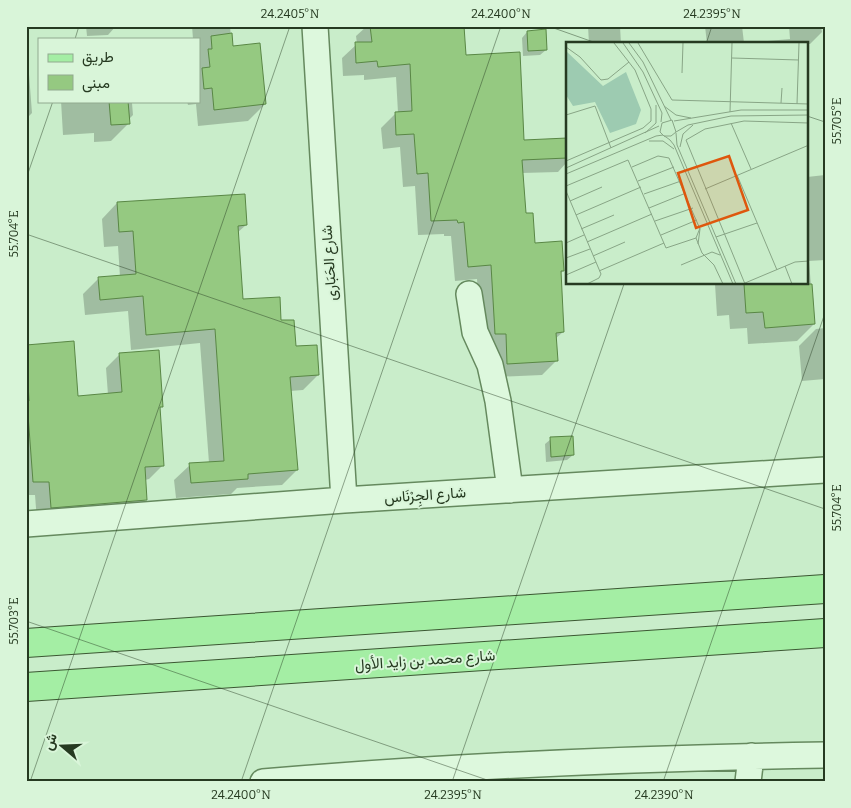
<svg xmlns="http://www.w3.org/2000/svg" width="851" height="808" viewBox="0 0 851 808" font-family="Bitter,Vazirmatn,serif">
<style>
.shadow{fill:#0003}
.building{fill:#95c981;stroke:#598745}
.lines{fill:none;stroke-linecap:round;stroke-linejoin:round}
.minor-casing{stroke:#65895e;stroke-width:28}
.major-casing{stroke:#3b5732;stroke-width:30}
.minor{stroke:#ddf8dd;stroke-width:25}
.major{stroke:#a4eea4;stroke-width:28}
.ticks{fill:none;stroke:#263a21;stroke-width:1;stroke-opacity:0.45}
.labels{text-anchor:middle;stroke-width:4;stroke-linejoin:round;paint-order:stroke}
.street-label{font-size:15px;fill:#263a21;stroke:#d9f5d9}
.inset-road{fill:none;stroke:#88a586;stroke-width:1}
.view{fill:#de570d;fill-opacity:0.15;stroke:#de570d;stroke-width:2.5}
.inset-edge{fill:none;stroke:#263a21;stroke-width:2.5}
.neatline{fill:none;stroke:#263a21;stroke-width:2}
.ticks-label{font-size:12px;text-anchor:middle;fill:#263a21}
</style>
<rect width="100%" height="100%" fill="#c9edca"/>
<path class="shadow" d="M86 26H116L108 35 87 36Z
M192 26H230L232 48 265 104 248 121 198 126 196 104 188 105 187 101H199V39H193Z
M367 26H463L465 56 523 141 567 139V162L558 172 522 173 525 214 534 244 563 271 560 274 563 332 555 339 556 361 542 375 494 377 481 348 477 279 455 281 451 236H444V234L418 235 415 186 403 187 400 147 383 149 381 128 395 114 398 113 396 77 364 80V75L343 76 342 58 357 44 356 36Z
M588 26H620L621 44H589Z
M705 26H742L744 43 790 39 789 26H821L822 32 810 44H707Z
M527 32 546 50 540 55 523 56 522 38Z
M26 35 32 113 26 119Z
M61 101H134L132 103 133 115 128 120V124L111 141 94 142V133L63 135Z
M825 175V260L809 261 814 324 797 341 748 344 747 328 730 329 729 315 717 316 715 284H807V177Z
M117 203 246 225 237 233 242 301 280 322 295 348 318 375 303 390 290 391 297 470 282 485 237 488 231 494 176 498 174 480 190 465 209 463 200 343 131 350 128 311 85 315 83 294 98 279 120 277 118 246 104 247 102 219Z
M825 328V379L802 381 799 346 816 329Z
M26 346 77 398 108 395 106 368 120 354 161 407 158 410 163 465 149 479 145 480 146 499 132 513 37 521 35 495H26Z
M551 439 573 455 567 460 546 462 545 444Z"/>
<path class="building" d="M370 26H464L466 55 520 52 524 140 567 138V158L522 160 526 213H533L535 243 562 241 564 271H561L564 332 556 333 558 361 507 364 506 334H495L491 265 468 267 464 222 458 223 457 220 431 221 428 173 417 174 414 134 396 135 395 112 412 111 410 64 378 67 377 61 356 63 355 42H372Z
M546 29 547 50 528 51 527 31Z
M232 33 233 46 260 43 266 104 214 110 212 88 204 89 202 68 210 67 208 49H212L211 36Z
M109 101H128L130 124 111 125Z
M245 194 247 225 238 226 243 299 280 297 281 320H294L296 346 317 345 319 375 290 377 298 470 248 474V479L191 483 189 463 224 461 215 329 146 335 143 296 100 300 98 277 136 274 133 231 119 232 117 202Z
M744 284H812L815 324 765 328 763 312 746 313Z
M74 341 78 396 122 392 119 353 159 350 163 407H160L164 466 145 467 147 500 51 508 49 482H33L27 401H29L26 345Z
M573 436 574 455 551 457 550 437Z"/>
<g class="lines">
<g class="minor-casing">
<path id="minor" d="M315 26 344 500
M469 294 475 332 490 365 498 401 510 490
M26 524 344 500 825 470
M263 782C450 766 637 758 825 755
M748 782 751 756"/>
</g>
<g class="major-casing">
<path id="major" d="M26 643 825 589
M26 687 825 633"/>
</g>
<use href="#minor" class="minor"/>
<use href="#major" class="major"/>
</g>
<path class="ticks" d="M548 26 599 44M75 39 79 26M706 44 712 26M807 116 825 122M26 179 53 101M26 234 825 509M26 621 493 782M30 782 290 26M241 782 501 26M452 782 624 284M663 782 825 313"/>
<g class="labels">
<g class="street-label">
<text transform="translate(329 263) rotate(-94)" y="5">شارع الحَبَارى</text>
<text transform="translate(425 495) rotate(-4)" y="5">شارع الجِرْنَاس</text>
<text transform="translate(425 660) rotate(-4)" y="5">شارع محمد بن زايد الأول</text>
</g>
</g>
<g transform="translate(566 42)">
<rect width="242" height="242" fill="#c9edca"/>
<path d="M0 9 37 44 60 30 75 68 70 82 44 91 29 60 7 64 0 53Z" fill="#9dcbb1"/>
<path class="inset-road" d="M57 1 77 30 96 71 95 80M63 1 77 20 105 78M72 1 106 58 243 62M0 5 14 15 35 38 42 37 63 20M166 16 233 18M116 31 117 1M215 61 216 46M231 62 233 1M98 64 110 73 125 76M164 70 166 1M0 73 29 64 45 106M108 79 175 68H243M165 81 185 127M110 90 122 83 165 74 243 73M79 91 90 81V63M110 91 111 103 170 242M98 94H105L110 90 106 78 96 81 94 90 98 94 100 95 104 98 108 103 167 242M83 99H97L108 107M114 105 117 92 127 83M0 119 77 86 85 79V67L69 28 48 1M66 125 92 114 103 116 134 187 132 202M0 126 93 84M0 132 90 94 97 93M171 133 211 228M72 139 108 125M0 144 62 118 100 206 130 196M139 147 243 103M0 149 35 232 33 236 21 242M78 152 115 139M4 159 36 145M83 166 120 151M10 173 75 145M89 179 127 166M134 186 130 196 136 211 148 223 157 242M15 187 48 173M95 193 131 178M150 195 191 181M21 200 86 172M0 201 18 193M27 214 59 200M0 216 24 207M115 223 146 210 154 213M219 224 226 242M33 229 98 201M0 233 30 220M179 241 229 220 243 219M179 242 120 98 139 87 178 79 243 81"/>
<path class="view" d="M163 114 182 168 130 186 112 131Z"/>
<rect width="242" height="242" class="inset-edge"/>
</g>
<rect width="851" height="808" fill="none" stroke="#d9f5d9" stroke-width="55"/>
<rect x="38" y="38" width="162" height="65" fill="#d9f5d9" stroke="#91aa8f"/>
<rect x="48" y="54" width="25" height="8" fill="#a4eea4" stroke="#91aa8f"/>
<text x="82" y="62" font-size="15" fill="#263a21">طريق</text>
<rect x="48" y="75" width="25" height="15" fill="#95c981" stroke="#91aa8f"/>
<text x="82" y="88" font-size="15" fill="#263a21">مبنى</text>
<g transform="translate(62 746) rotate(289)" stroke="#d9f5d9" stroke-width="4" paint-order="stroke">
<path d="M0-4L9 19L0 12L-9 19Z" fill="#263a21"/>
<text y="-8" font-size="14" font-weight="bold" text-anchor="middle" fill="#263a21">ش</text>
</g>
<rect x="28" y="28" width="796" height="752" class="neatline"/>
<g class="ticks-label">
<text x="290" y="18">24.2405°N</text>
<text x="501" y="18">24.2400°N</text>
<text x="712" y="18">24.2395°N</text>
<text transform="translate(837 121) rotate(-90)" y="4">55.705°E</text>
<text transform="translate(14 234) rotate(-90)" y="4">55.704°E</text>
<text transform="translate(837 508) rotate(-90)" y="4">55.704°E</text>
<text transform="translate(14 621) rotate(-90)" y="4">55.703°E</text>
<text x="241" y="799">24.2400°N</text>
<text x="453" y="799">24.2395°N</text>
<text x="664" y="799">24.2390°N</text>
</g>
</svg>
